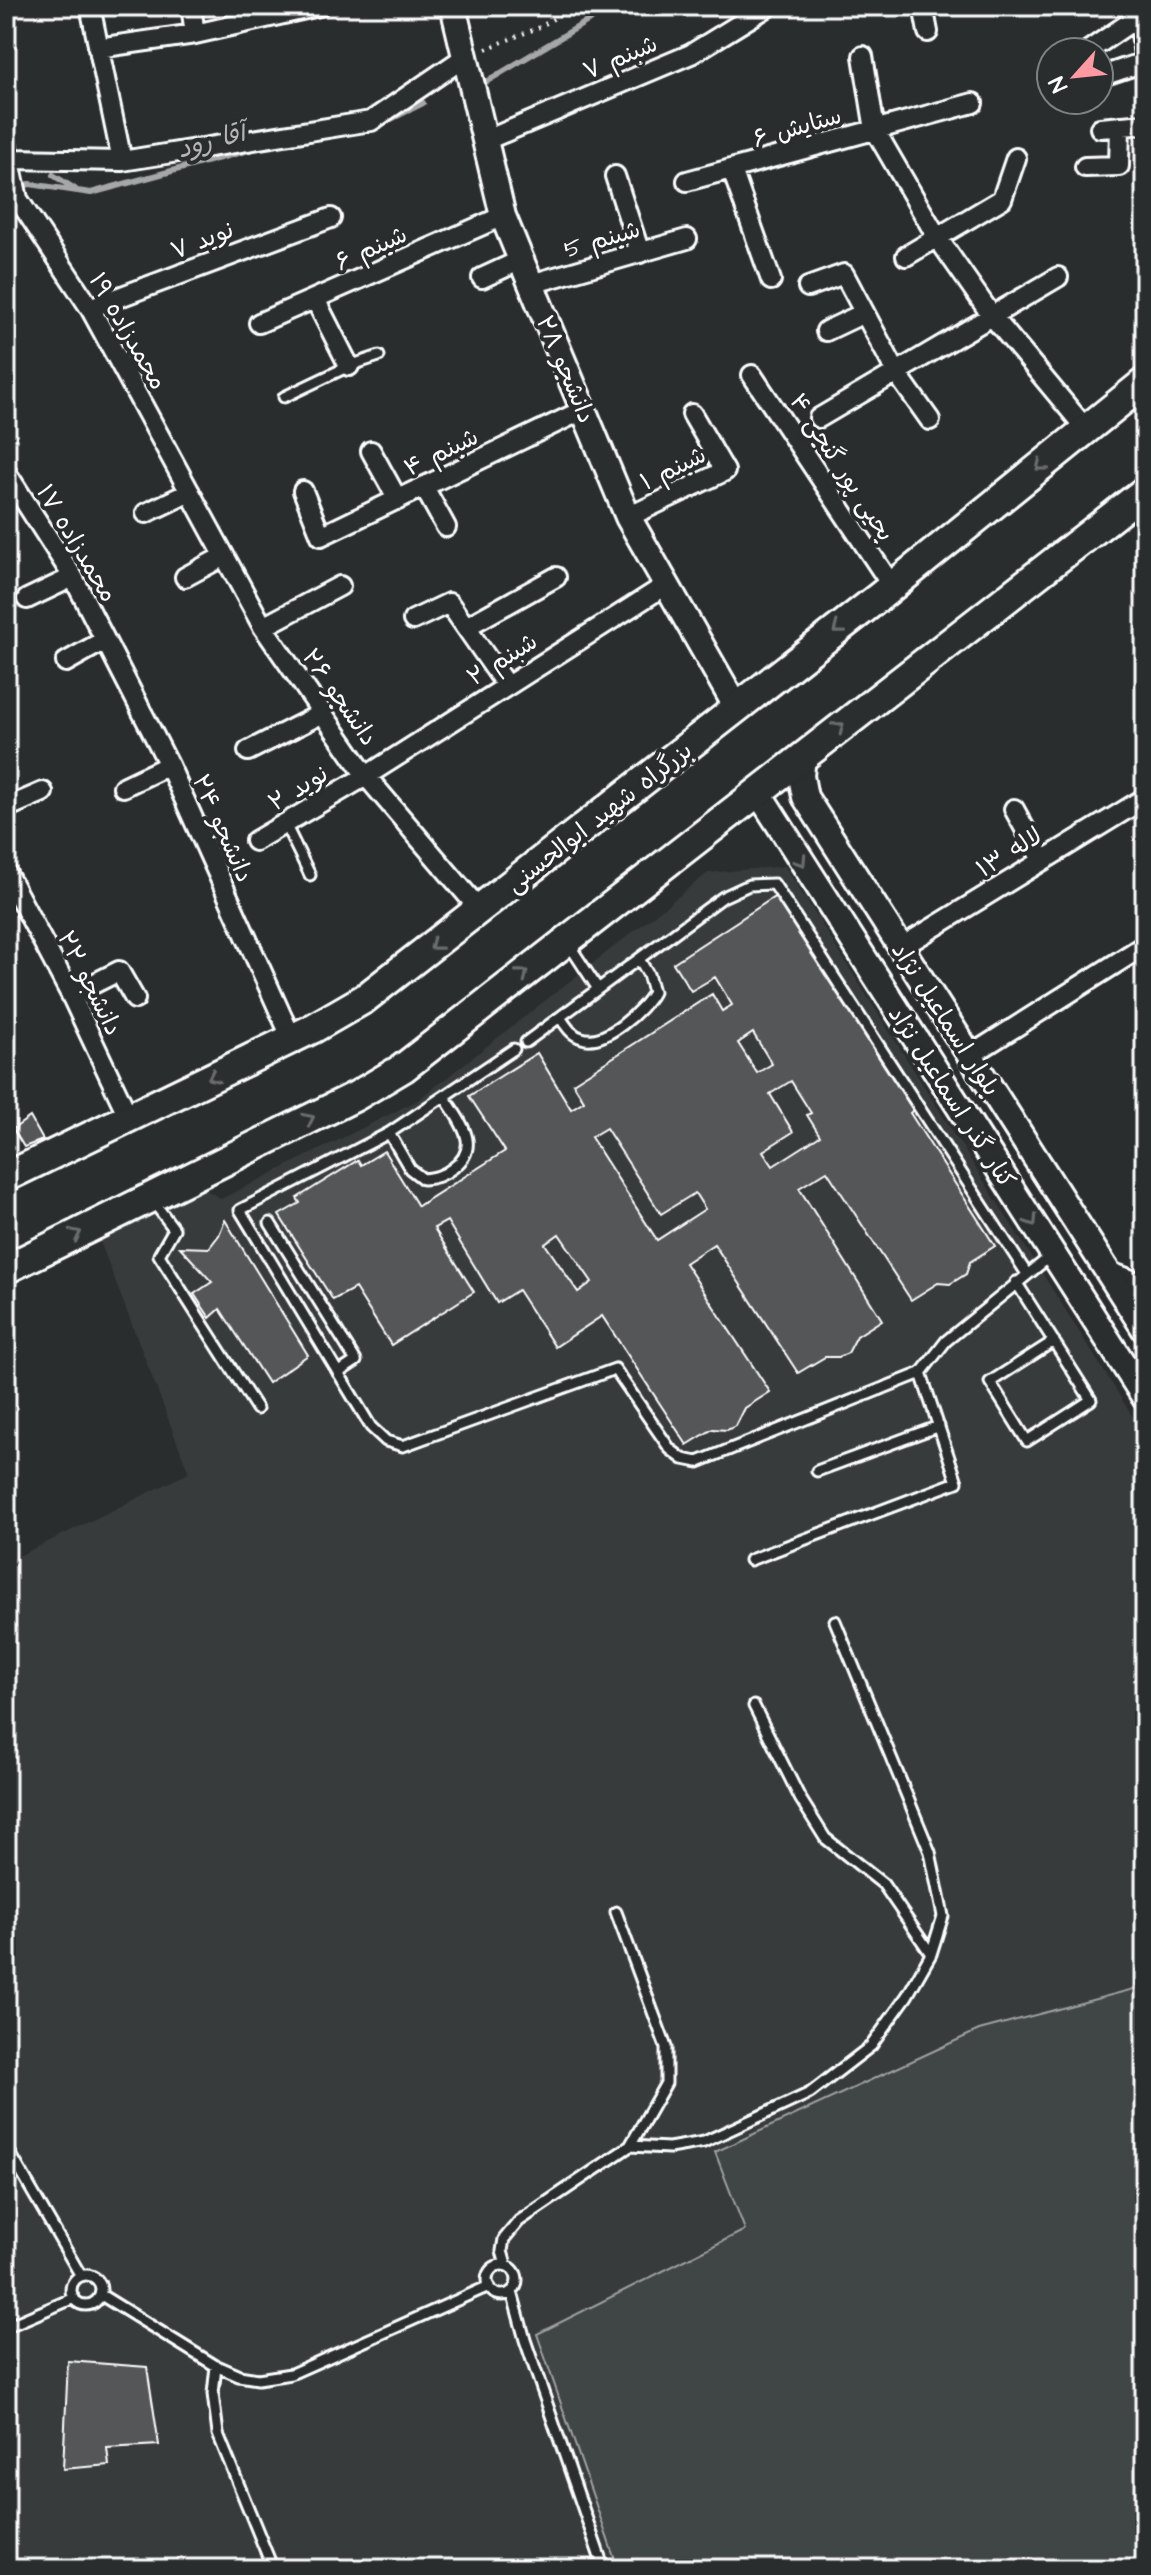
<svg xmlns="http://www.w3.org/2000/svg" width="1151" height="2575" viewBox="0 0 1151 2575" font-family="'Architects Daughter','Playpen Sans Arabic',sans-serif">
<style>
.built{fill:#373a3b}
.green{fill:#414445;stroke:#a0a2a2;stroke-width:2}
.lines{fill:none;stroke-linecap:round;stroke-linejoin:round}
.stream{stroke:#a6a7a7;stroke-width:6}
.building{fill:#555758;stroke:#fff;stroke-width:2;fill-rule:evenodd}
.lane-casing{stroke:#fff;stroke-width:15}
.street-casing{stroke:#fff;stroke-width:24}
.secondary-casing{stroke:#fff;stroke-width:30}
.primary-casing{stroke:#fff;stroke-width:34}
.path{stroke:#fff;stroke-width:4;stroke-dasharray:2 6;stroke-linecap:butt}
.lane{stroke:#2a2d2e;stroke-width:9}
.street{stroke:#2a2d2e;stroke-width:18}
.secondary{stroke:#2a2d2e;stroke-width:24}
.primary{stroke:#2a2d2e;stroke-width:28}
.oneway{stroke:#6a6c6d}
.labels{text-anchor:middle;stroke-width:8;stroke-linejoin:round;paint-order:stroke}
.street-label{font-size:24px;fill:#fff;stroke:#2a2d2e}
.water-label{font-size:26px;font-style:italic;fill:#b4b6b6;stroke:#2a2d2e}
</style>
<rect width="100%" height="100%" fill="#2a2d2e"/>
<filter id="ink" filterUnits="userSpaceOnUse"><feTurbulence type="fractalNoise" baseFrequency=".0125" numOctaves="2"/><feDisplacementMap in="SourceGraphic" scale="16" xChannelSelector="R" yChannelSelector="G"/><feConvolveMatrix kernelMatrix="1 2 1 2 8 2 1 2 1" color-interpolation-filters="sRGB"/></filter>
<g filter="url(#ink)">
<path class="built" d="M785 866 1145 1436V2569H6V1562L189 1473 99 1239 205 1189 221 1199 418 1100 708 873Z"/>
<path class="green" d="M1145 1986V2056L1137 2074 1145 2079V2569H618L537 2334 745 2230 715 2152 979 2030Z"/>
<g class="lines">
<path class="stream" d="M479 86 613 6
M373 128 423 103
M53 175 75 189
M6 189 30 184 91 193 260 147"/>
</g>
<path class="building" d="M779 894 917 1107 910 1113 995 1246 970 1262 966 1274 950 1284 938 1283 911 1300 827 1171 799 1188 882 1320 857 1336 848 1353 839 1357H825L798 1373 714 1244 685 1263 770 1392 745 1408 736 1426 727 1430 713 1429 687 1445 602 1316 555 1347 518 1290 497 1303 447 1221 434 1228 474 1292 391 1345 355 1288 333 1300 279 1215 300 1203 297 1198 358 1160 361 1165 384 1151 418 1206 505 1151 469 1096 537 1053 571 1109 584 1101 573 1083 712 994 722 1011 732 1005 715 977 691 991 673 963ZM753 1033 772 1064 757 1073 738 1043ZM791 1081 811 1113 807 1115 820 1136 773 1166 763 1151 793 1132 770 1094ZM606 1128 661 1214 695 1193 705 1209 657 1240 591 1137ZM559 1234 592 1282 578 1292 545 1244Z
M30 1117 43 1140 24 1147 13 1129Z
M225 1220 308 1355 268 1383 220 1309 210 1318 194 1294 212 1282 180 1247 209 1248 219 1235Z
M68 2361 147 2367 159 2445 107 2448 109 2465 63 2469Z"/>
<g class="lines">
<g class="lane-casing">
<path id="lane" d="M284 397 349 366 379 356
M285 824 310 875
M568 943 598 989
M560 1017C566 1026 571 1035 582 1038 604 1046 644 1010 653 992L648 974 639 959
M526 1042 723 897 749 885 774 884 1027 1274
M514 1049 389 1133 240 1210 371 1427 386 1441 403 1446 615 1369 670 1449 683 1459 698 1462 921 1373 946 1341 1053 1254
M389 1133 410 1169 423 1179C435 1178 443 1176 453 1168 483 1146 459 1121 444 1096
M152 1200 174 1229 159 1255 257 1409
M270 1223 356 1361 338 1373
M1016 1282 1091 1400 1027 1441 990 1382 1054 1341
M817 1471 939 1426
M750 1560 957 1482 921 1373
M754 1706 800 1798 825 1838 883 1884 931 1954
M6 2146 81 2276
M630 2146 669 2148 704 2142 810 2093 871 2046 907 1996 931 1954 943 1916 930 1852 835 1621
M506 2265 502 2251 504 2239 519 2221 630 2146 666 2083V2047L616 1912
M487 2280a15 15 0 1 1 30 0a15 15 0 1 1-30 0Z
M71 2290a15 15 0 1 1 30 0a15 15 0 1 1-30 0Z
M512 2292 525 2340 604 2569
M101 2295 216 2366 239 2376 258 2379 291 2374 489 2286
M6 2327 74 2298
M216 2366 213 2394 218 2434 273 2569"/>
</g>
<g class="street-casing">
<path id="street" d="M90 6 122 161
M191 6 195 34
M923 6 928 32
M1138 9 1145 64
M98 48 195 34 319 6
M1088 51 1138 17
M863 56 875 130 937 237 992 316 1086 429
M1099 77 1144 62
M1100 128 1145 124
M484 141 691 54 769 6
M6 143 18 199 90 308 263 627 366 776 480 910
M6 156 11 159 122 161 371 121 465 57
M1085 167 1119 166 1120 126
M732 170 771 280
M615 176 640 253
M687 181 973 103
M906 256 1002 199 1016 158
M482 278 521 260
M531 284 687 239
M808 287 844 274 896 372 930 420
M315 299 349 366
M90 308 331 218
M259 323 503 216
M826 331 864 313
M752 375 892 586
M819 418 1058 277
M371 451 398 500
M6 472 73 577 169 765 292 1039
M424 487 446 527
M303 491 321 536 583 410
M146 513 190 492
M628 517 725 471 692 414
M185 577 224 556
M27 599 73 577
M413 620 449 603 506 685
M263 627 340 586
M466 627 556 577
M66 662 105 640
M248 751 321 714
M123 787 169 765
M6 808 43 792
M1014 809 1042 860
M255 841 366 776 666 585
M6 872 71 995 129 1118
M900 948 1145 798
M71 995 119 971 135 999
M971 1055 1145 945
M1108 1271 1145 1285"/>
</g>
<g class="secondary-casing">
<path id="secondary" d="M453 6 503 216 521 260 628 517 737 708
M803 755 801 776 805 797 1145 1330
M760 795 1145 1398"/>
</g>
<g class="primary-casing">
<path id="primary" d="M6 1177 312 1029 364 999 879 597 1145 382
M6 1269 356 1096 403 1068 1145 491"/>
</g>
<path class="path" d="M486 49 540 27 574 6"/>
<use href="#lane" class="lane"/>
<use href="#street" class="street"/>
<use href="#secondary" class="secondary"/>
<use href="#primary" class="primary"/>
</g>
<defs><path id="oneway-chevron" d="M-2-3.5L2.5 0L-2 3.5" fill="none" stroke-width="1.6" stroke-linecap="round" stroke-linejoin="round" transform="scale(2)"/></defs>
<g class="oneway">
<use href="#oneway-chevron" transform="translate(1041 466) rotate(141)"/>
<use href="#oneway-chevron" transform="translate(838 629) rotate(142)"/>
<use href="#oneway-chevron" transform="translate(839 727) rotate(-38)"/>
<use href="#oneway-chevron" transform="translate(801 861) rotate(57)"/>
<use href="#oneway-chevron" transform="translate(435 945) rotate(142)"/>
<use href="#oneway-chevron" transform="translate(523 974) rotate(-38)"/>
<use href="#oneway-chevron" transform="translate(213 1077) rotate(154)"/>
<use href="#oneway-chevron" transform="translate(309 1119) rotate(-26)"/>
<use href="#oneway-chevron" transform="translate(1032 1221) rotate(57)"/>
<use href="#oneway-chevron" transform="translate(76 1234) rotate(-26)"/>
</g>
</g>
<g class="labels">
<g class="street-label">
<text transform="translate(620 57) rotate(-23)" y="8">شبنم ۷</text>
<text transform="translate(797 127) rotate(-16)" y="8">ستایش ۶</text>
<text transform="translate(602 239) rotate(-16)" y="8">شبنم 5</text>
<text transform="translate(202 240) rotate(-21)" y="8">نوید ۷</text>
<text transform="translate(371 248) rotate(-24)" y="8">شبنم ۶</text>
<text transform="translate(128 331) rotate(60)" y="8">محمدزاده ۱۹</text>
<text transform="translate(566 369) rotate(67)" y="8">دانشجو ۲۸</text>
<text transform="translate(441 452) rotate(-26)" y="8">شبنم ۴</text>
<text transform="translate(842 467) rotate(57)" y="8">یحیی پور گنجی ۴</text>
<text transform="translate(673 468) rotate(-26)" y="8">شبنم ۱</text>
<text transform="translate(77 543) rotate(59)" y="8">محمدزاده ۱۷</text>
<text transform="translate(502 659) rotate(-32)" y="8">شبنم ۲</text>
<text transform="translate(340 697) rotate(55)" y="8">دانشجو ۲۶</text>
<text transform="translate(298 788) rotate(-31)" y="8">نوید ۲</text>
<text transform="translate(599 817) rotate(-38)" y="8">بزرگراه شهید ابوالحسنی</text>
<text transform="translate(223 828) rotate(66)" y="8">دانشجو ۲۴</text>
<text transform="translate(1009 852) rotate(-32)" y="8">لاله ۱۳</text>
<text transform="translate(90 983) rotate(63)" y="8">دانشجو ۲۲</text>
<text transform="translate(946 1019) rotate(57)" y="8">بلوار اسماعیل نژاد</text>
<text transform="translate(952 1097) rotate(57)" y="8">کنار گذر اسماعیل نژاد</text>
</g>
<g class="water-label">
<text transform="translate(211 140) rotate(-15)" y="9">آقا رود</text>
</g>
</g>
<rect width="1151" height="2575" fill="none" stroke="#2a2d2e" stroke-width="32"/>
<rect x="16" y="16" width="1119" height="2543" fill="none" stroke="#fff" stroke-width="3" filter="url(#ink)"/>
<g transform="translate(1075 76) rotate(243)"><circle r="38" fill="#2a2d2e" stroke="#7f8182" stroke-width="2"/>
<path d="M0-6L14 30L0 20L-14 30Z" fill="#ff9aa2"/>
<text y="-12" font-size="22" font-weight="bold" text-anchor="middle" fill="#ffffff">N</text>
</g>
</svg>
